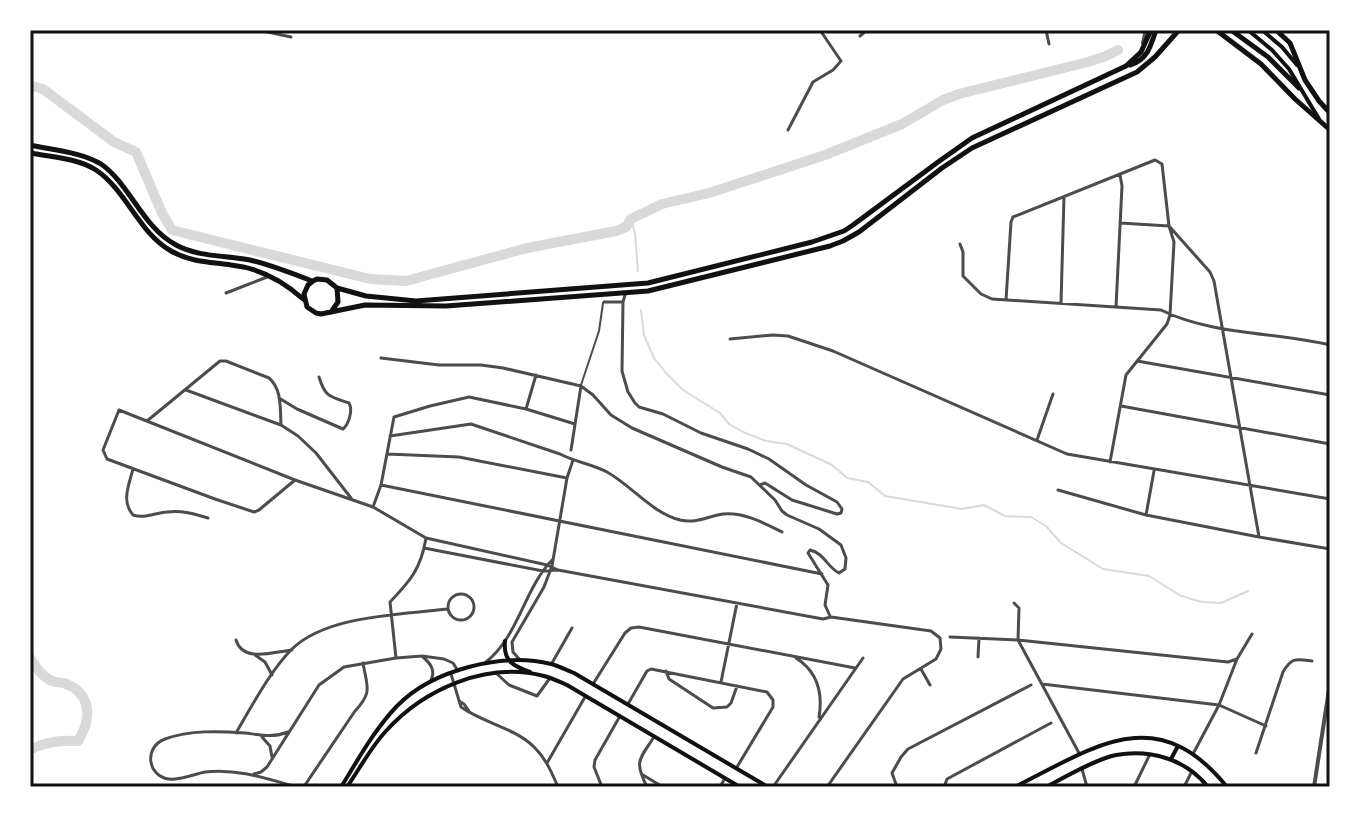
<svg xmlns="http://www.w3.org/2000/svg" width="1360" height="817" viewBox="0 0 1360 817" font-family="Manrope,sans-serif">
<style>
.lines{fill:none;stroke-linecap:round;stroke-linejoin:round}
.stream{stroke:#d9d9d9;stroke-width:2}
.river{stroke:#d9d9d9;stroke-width:10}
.pedestrian{stroke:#4c4c4c;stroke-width:2}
.minor{stroke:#4c4c4c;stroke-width:3}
.tertiary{stroke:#4c4c4c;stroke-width:4}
.secondary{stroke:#111;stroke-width:4}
.primary{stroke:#111;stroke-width:5}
.neatline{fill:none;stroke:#111;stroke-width:3}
</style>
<rect width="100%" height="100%" fill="#fff"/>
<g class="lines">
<path class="stream" d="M631 219 635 233 638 271
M641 310 644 335 654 358 666 373 683 390 720 413 729 424 743 432 766 441 787 444 832 465 847 478 868 482 885 496 962 509 984 505 1005 516 1031 517 1046 526 1061 543 1103 569 1149 576 1181 596 1202 602 1221 603 1248 591"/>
<path class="river" d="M30 85 43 89 114 142 136 152 162 213 172 230 370 279 406 281 527 248 616 231 626 227 631 219 662 204 709 193 825 155 902 124 943 100 959 94 1088 62 1106 56 1118 50
M30 658C35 666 42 677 52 681 56 683 60 682 64 683 92 693 92 719 78 741 61 740 44 742 30 750"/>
<path class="pedestrian" d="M581 385 599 331 603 303"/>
<path class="minor" d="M258 30 291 37
M1046 30 1049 44
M860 36 867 30
M788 130 813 82 833 70 841 61 820 30
M1120 223 1169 226 1210 272 1214 281 1259 537
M960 244 963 252V276L981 294 992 299 1161 310C1211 335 1276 332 1330 345
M226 293 267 277
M625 295 623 302 622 371 628 392 635 403 639 407 663 414 701 433 748 449 769 459 806 485 837 502 842 509 841 513 837 514 792 500 765 483 760 485
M1006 300 1011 222 1013 217 1155 160 1162 164 1169 226 1174 242 1170 315 1167 324 1126 375 1110 462
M604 302H623
M1061 303 1064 197
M1116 307 1122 186 1120 175
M730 339 773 335 788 336 833 351 1067 454 1330 499
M381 358 439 365H481L503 368 581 386 593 395 611 415 632 428 722 467 751 477 775 500 782 511 787 515 819 529 841 545 846 558 845 569 839 573C827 567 824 553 810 550L808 553 828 585 825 605 830 616
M1137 361 1330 395
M186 390 281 425 298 436 316 453 351 498
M279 398 297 409 343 429C349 424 353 410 349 403 330 397 325 397 319 377
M1121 406 1330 444
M526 409 536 375
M147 421 220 361H226L269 378C282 389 280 408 281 424
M390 436 471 424 560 454C575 462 592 464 607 472 632 486 652 513 680 520 696 524 708 516 723 514 744 512 764 523 782 532
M1037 440 1053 394
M571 450 581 386
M387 454 459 457 567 478
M133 469C129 485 121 501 133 515 145 519 154 513 167 512 181 510 195 514 208 518
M295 480 259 510 254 512 215 499 107 459 103 450 119 410 295 480 373 507 426 538 547 565 558 570 823 619 831 617 931 631 940 638 941 649 936 659 903 679 827 787
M381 485 822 574
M1058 490 1146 515 1259 537 1330 549
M373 507 381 485 394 417 430 406 469 397 526 409 575 424
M1146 515 1154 471
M424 548 543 571 558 570
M448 607a13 13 0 1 1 26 0a13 13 0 1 1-26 0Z
M1014 603 1019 608 1018 640 1079 753
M950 637 1018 640 1228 662 1237 659
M236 640C243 663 273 652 292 650
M255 655 265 662 272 675
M422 656C430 663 436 670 431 680
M978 657 979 638
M396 658 390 602C410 581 421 569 426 538
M796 658C818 672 823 693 819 717
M520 660 513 652 512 642 544 587 552 566 567 478 573 460
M486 662C519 636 524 588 553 559
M552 663 572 628
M921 669 930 685
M666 671 669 679 713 708 727 707 731 703 737 686
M496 673 509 685 537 696 550 678
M451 674 461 707C483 723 516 728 535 748 546 759 552 773 558 787
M721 682 737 603
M593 684 625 633 631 628 639 627 855 668
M1042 684 1219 705 1266 726
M459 701 464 704 469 711
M628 704 647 671 651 669 767 692 773 700V707L737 767
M288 732C273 738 261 735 245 733 219 731 190 730 165 739 141 748 149 782 175 779 186 778 195 774 205 772 236 768 268 779 297 787L305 785 355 711C373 692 367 687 363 663
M236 733C252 706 270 671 292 649 327 615 400 615 447 609
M262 737 270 746 272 757
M1256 753 1283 672C1292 657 1296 659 1312 661
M1193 754 1219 705 1237 659 1252 634
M547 763 585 697
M1082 769 1087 787
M254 774 261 772 267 767 319 685 344 667 396 658 422 656 444 659 453 663 458 671
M643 775 663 787
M602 787 594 767 595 760 620 716
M647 787C634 761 639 760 654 737
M720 787 725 778
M773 787 863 658
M897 787 892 773 901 757 908 749 1031 685
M944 787 947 779 1051 723
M1134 787 1150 754
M1184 787 1192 771"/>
<path class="tertiary" d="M1143 43 1146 30
M1314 787 1330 683"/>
<path class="secondary" d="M1248 30 1272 50 1289 69 1319 119
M1262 30 1282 47 1297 65
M505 641C503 661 513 666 530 672
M1171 759 1178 746
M341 787C358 760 374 730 397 706 432 670 502 652 551 664 559 666 566 670 574 673L768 787
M347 787C360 768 371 747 386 731 424 689 487 661 544 676 552 678 560 682 567 685L740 787
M1015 787C1094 747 1157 700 1227 787
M1046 787C1065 777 1096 759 1116 755 1150 749 1186 759 1208 787"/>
<path class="primary" d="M1216 30 1261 64 1295 99 1330 130
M1231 30 1268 57 1299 88
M1276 30 1290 43 1305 80 1319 101 1330 113
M1130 65C1147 60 1151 46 1156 30
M30 145C53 150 81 152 101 164 129 183 143 228 176 245 200 258 228 255 254 261 273 266 294 274 312 281
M30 153C51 157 77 158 96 170 127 191 138 232 171 251 190 262 211 262 231 265 260 268 282 280 303 299
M337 288 366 296 416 301 648 283 812 242 844 231 853 225 938 162 972 138 1126 66 1141 52 1151 30
M331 312 338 302 337 288 327 280 317 279 313 281 308 285 304 294 307 307 316 313 321 314 365 305 446 306 648 291 830 246 843 241 859 232 942 168 972 148 1137 72 1155 57 1179 30"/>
</g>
<rect width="1360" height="817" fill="none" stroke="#ffffff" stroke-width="64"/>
<rect x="32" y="32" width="1296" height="753" class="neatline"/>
</svg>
